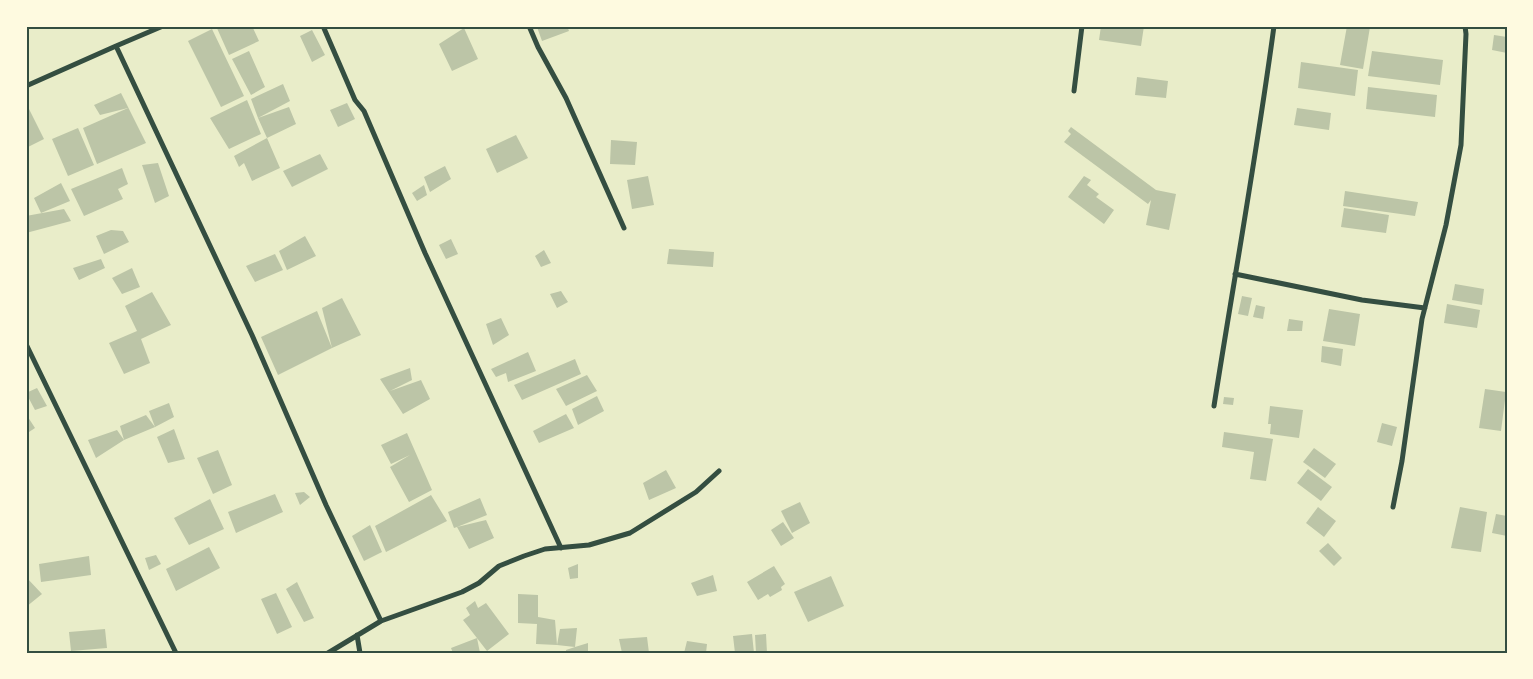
<svg xmlns="http://www.w3.org/2000/svg" width="1533" height="679" viewBox="0 0 1533 679" font-family="Rubik,sans-serif">
<style>
.building{fill:#bcc5a7}
.lines{fill:none;stroke-linecap:round;stroke-linejoin:round}
.minor{stroke:#344e41;stroke-width:5}
.neatline{fill:none;stroke:#344e41;stroke-width:2}
</style>
<rect width="100%" height="100%" fill="#e9edc9"/>
<path class="building" d="M216 26H252L259 41 229 55Z
M540 26H567L569 31 542 41 537 27Z
M1101 26H1144L1141 46 1099 40Z
M1347 26 1370 27 1363 69 1340 65Z
M464 28 478 59 452 71 439 44Z
M212 29 244 96 221 107 188 41Z
M312 30 325 55 312 62 300 36Z
M1494 35 1507 37V53L1492 50Z
M249 51 265 87 251 95 232 59Z
M1372 51 1443 60 1440 85 1368 76Z
M1301 62 1358 70 1355 96 1298 88Z
M1137 77 1168 81 1166 98 1135 95Z
M283 84 290 101 258 118 251 99Z
M1368 87 1437 95 1435 117 1366 109Z
M121 93 146 143 97 164 83 128 128 108 100 115 94 105Z
M247 100 261 134 229 149 210 118Z
M26 103 44 139 26 148Z
M347 103 355 119 338 127 330 110Z
M289 107 296 124 267 138 258 118Z
M1297 108 1331 113 1329 130 1294 125Z
M1071 127 1156 190 1176 194 1169 230 1146 225 1151 200 1148 204 1064 142 1071 134 1068 131Z
M78 128 94 165 68 176 52 139Z
M516 135 528 158 497 173 486 149Z
M267 138 280 168 252 181 244 163 239 167 234 156Z
M611 140 637 142 635 165 610 164Z
M320 154 328 169 292 187 283 171Z
M158 163 169 196 155 203 142 165Z
M445 166 451 179 430 192 424 177Z
M122 168 128 184 118 189 123 199 84 216 71 189Z
M648 176 654 205 632 209 627 180Z
M1084 176 1091 180 1087 185 1099 194 1096 197 1114 210 1104 224 1068 197Z
M61 183 70 201 41 213 34 198Z
M424 185 427 195 417 201 412 193Z
M1345 191 1418 202 1415 216 1343 206Z
M1344 208 1389 215 1386 233 1341 227Z
M64 209 71 221 26 233V216Z
M111 230 123 231 129 242 104 254 96 236Z
M305 236 316 256 287 270 279 251Z
M451 239 458 254 446 259 439 245Z
M669 249 714 252 713 267 667 264Z
M544 250 551 263 541 267 535 256Z
M275 254 283 270 255 282 246 266Z
M101 259 105 268 79 280 73 268Z
M132 268 140 287 122 294 112 278Z
M1455 284 1484 289 1482 305 1452 300Z
M561 291 568 302 557 308 550 294Z
M152 292 171 325 141 339 150 363 124 374 109 343 137 331 125 306Z
M1242 296 1252 298 1248 316 1238 314Z
M342 298 361 335 332 348 322 308Z
M1447 304 1480 310 1477 328 1444 323Z
M1256 305 1265 307 1263 319 1253 317Z
M1329 309 1360 314 1355 346 1323 341Z
M317 311 332 348 278 375 261 337Z
M501 318 509 335 493 345 486 324Z
M1289 319 1303 321 1302 331H1287Z
M1322 346 1343 349 1341 366 1321 362Z
M528 352 536 371 508 382 506 373 496 377 491 369Z
M575 359 581 374 522 400 514 385Z
M410 368 412 380 390 391 421 380 430 399 403 414 380 379Z
M587 375 597 391 566 406 556 389Z
M37 388 47 406 35 410 26 393Z
M1485 389 1506 392 1501 431 1479 428Z
M597 396 604 411 578 425 572 409Z
M1224 397 1234 398 1233 405 1223 404Z
M169 403 174 417 155 427 124 440 120 426 146 415 155 427 149 411Z
M1270 406 1303 410 1299 438 1270 434 1271 424H1268Z
M26 414 35 428 26 434Z
M566 414 574 428 539 443 533 431Z
M1382 423 1397 427 1392 446 1377 442Z
M174 429 185 459 168 463 157 437Z
M117 430 124 440 96 458 88 440Z
M1224 432 1273 439 1266 481 1250 479 1254 452 1222 447Z
M407 433 432 490 409 502 390 467 410 455 391 464 381 445Z
M1314 448 1336 464 1325 478 1303 462Z
M218 450 232 485 213 494 197 458Z
M1308 469 1332 487 1321 501 1297 483Z
M666 470 676 488 649 500 643 483Z
M304 492 310 497 300 505 295 493Z
M275 494 283 512 236 533 228 512Z
M431 495 447 521 386 552 375 526Z
M480 498 487 515 457 527 486 520 494 538 469 549 457 527 454 528 448 512Z
M210 499 224 529 189 545 174 518Z
M800 502 810 523 792 533 781 511Z
M1318 507 1336 521 1324 537 1306 523Z
M1460 507 1487 512 1481 552 1451 548Z
M1496 514 1507 516V536L1492 533Z
M783 522 794 538 781 546 771 530Z
M370 525 382 552 364 561 352 536Z
M1328 543 1342 558 1334 566 1319 551Z
M209 547 220 568 176 591 166 569Z
M156 555 161 564 149 570 145 558Z
M89 556 91 575 41 582 39 564Z
M578 564V578L570 579 568 568Z
M774 566 785 584 781 587 782 590 770 597 768 594 758 600 747 582Z
M713 575 717 591 697 596 691 583Z
M831 576 844 606 808 622 794 592Z
M26 577 42 594 26 607Z
M297 582 314 618 304 622 286 589Z
M276 593 292 627 277 634 261 599Z
M518 594 538 595V617L555 620 557 645 536 644 537 624 518 623Z
M475 601 478 608 486 603 509 634 487 651 463 620 470 615 466 608Z
M577 628 575 647 588 643V653H566V650L575 647 557 645 560 629Z
M105 629 107 648 71 651 69 632Z
M752 634 754 653H735L733 636Z
M766 634 767 653H756L755 635Z
M647 637 649 653H622L619 639Z
M477 638 480 653H453L451 648Z
M687 641 707 644 706 653H684Z"/>
<g class="lines">
<path class="minor" d="M163 26 116 46 252 335 326 505 381 621
M323 26 355 100 364 111 425 253 561 548
M529 26 538 47 566 98 624 228
M26 86 116 46
M1074 91 1082 26
M1235 274 1362 300 1425 308
M26 344 176 653
M1214 406C1234 279 1257 153 1274 26
M1393 507 1402 461 1422 319 1446 225 1461 145 1466 34 1465 26
M357 635 360 653
M328 653 381 621 462 592 479 583 499 566 524 556 545 549 589 545 630 533 696 492 719 471"/>
</g>
<rect width="1533" height="679" fill="none" stroke="#fefae0" stroke-width="55"/>
<rect x="28" y="28" width="1478" height="624" class="neatline"/>
</svg>
